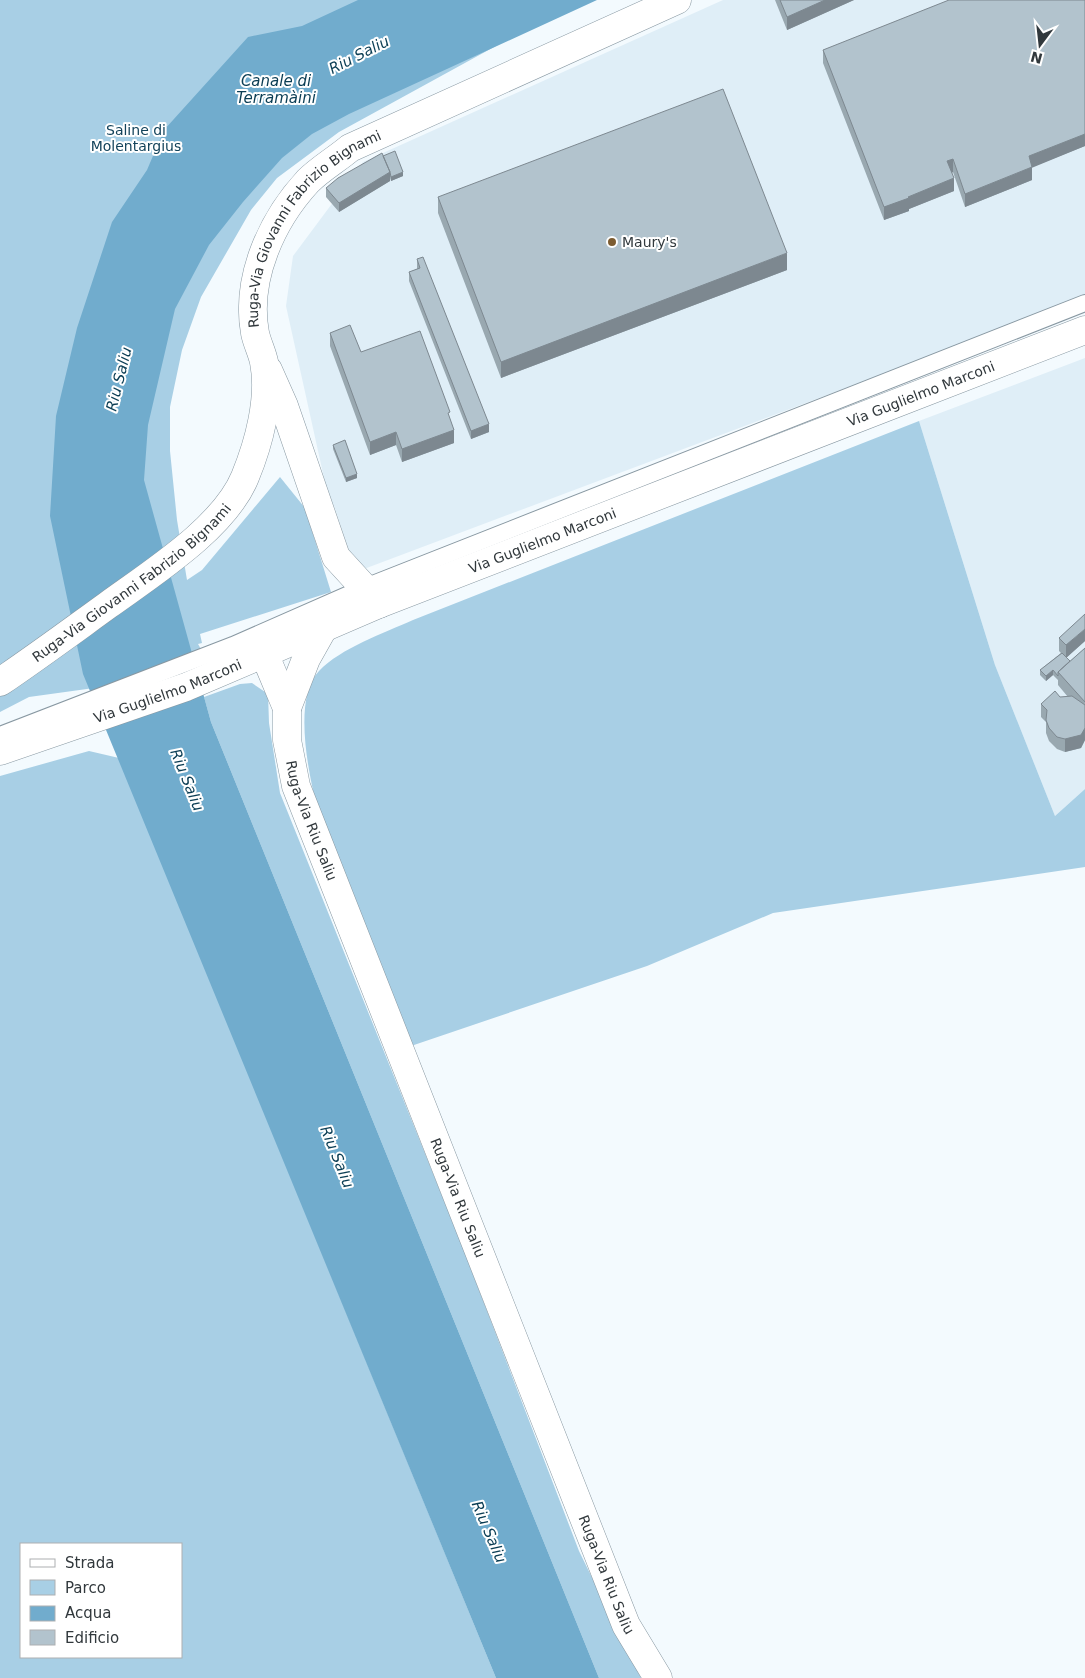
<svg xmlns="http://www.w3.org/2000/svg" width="1085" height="1678" viewBox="0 0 1085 1678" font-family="'DejaVu Sans',sans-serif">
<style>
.built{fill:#dfeef7}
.green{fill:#a8cfe5;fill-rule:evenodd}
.water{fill:#71accd}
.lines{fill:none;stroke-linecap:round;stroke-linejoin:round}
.service-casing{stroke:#8898a2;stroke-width:18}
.minor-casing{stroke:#8898a2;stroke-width:29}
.secondary-casing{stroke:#8898a2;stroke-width:29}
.service{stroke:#fff;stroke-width:16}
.minor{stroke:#fff;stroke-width:28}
.secondary{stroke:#fff;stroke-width:28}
.wall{fill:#99a8b0}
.shaded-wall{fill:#7d8890}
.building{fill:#b2c3cd;stroke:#7d8890}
.poi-dot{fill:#7c5c31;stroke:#fff;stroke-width:2}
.labels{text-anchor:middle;stroke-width:4;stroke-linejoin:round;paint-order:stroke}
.park-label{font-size:14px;fill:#13435b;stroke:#fff}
.street-label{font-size:14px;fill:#31383c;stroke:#fff}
.poi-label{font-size:14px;fill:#31383c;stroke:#fff;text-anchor:start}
.water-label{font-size:15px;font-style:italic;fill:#0a3d54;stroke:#fff}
</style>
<rect width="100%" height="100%" fill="#f3fafe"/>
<path class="built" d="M723 0H1085V298L356 572 334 506 328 496 286 306 293 256 363 162Z
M1085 358V789L1055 816 995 665 919 421Z"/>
<path class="green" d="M0 0H580L339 132 277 178 251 210 201 297 182 350 170 407V451L177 520 187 580 202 570 280 477 305 508 331 592 200 634 202 643 198 644 202 651 123 684 29 697 0 712Z
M919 421 995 665 1055 816 1085 789V867L773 913 647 966 411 1046 316 803C308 770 293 698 319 671 341 648 384 633 413 620Z
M252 683 268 694 269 723 280 793 461 1243 579 1551 641 1678H599L211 722 204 697 240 684Z
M89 751 119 758 496 1678H0V776ZM21 1544H181V1657H21Z"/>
<path class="water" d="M358 0H597L349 114 312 134 282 158 243 202 209 245 175 309 148 425 144 480 211 722 599 1678H496L83 674 50 516 56 416 77 328 112 222 147 170 164 130 248 37 302 26Z"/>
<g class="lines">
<g class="service-casing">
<path id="service" d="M0 735 233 645 365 587 1085 303"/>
</g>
<g class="minor-casing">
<g id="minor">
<path id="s1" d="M264 653 287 708V740L296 786 626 1625 658 1678"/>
<path d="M287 708 306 659 324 627"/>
</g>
</g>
<g class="secondary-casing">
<g id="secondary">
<path d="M268 370 284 406 336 557 379 604"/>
<path id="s2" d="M0 682C37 657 72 631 108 605 152 573 224 528 245 477 259 443 271 398 264 362 262 352 257 343 255 333 245 278 272 220 308 181 320 169 337 159 350 148L677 0"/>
<path id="s3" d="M0 751 186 687 379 604 1085 330"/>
</g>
</g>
<use href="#service" class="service"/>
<use href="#minor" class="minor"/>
<use href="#secondary" class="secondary"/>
</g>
<path class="wall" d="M775 0H854L787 30Z
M1085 0V146L1032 167V180L965 207 953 172 952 173 954 191 909 209V211L884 220 823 63V50Z
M383 156 403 176 391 181 390 178V181L339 212 326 197V188Z
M438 197 787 270 501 378 438 213Z
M417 259 489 432 471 439 409 281V272L417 269Z
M330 333 361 352 450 420 454 443 402 462 396 445 370 455 330 346Z
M333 445 357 478 346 482 333 449Z
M1059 638 1085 641 1066 658 1070 661 1085 648V740L1081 748 1065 752 1057 749 1049 741 1046 733V722L1041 717V704L1060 697H1068L1058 685V680L1053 675 1046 681 1040 675V670L1061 653 1059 651Z"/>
<path class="shaded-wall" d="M825 0H854L787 30V17Z
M1085 134V146L1029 169V156Z
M953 159V172L947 174V161Z
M1032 167V180L965 207V194Z
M390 172V181L339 212V203Z
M403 172V176L391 181V177Z
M954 178V191L909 209V211L884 220V207Z
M787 253V270L501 378V362Z
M489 424V432L471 439V431Z
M454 430V443L402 462V449Z
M396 432V445L370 455V442Z
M357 474V478L346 482V478Z
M1085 629V641L1066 658V645Z
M1053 670V675L1046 681V676Z
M1085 728V740L1081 748 1065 752V739Z"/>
<path class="building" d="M780 0H825L787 17Z
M949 0H1085V134L1029 156 1032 167 965 194 953 159 947 161 954 178 908 197 909 198 884 207 823 50Z
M723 89 787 253 501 362 438 197Z
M395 151 403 172 391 177 390 172 383 156Z
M382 153 390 172 339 203 326 188 338 178Z
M423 257 489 424 471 431 409 272 420 268 417 259Z
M350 325 361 352 420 331 450 412 448 413 454 430 402 449 396 432 370 442 330 333Z
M345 440 357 474 346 478 333 445Z
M1085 614V629L1066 645 1059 638Z
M1085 648V702L1058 672Z
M1062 653 1070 661 1058 672V676L1053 670 1046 676 1040 670Z
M1055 691 1060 697 1072 696 1085 705V728L1081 735 1065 739 1057 737 1049 728 1046 720 1047 710 1041 704Z"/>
<circle class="poi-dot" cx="612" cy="242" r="5"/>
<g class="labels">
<g class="park-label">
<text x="136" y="135">Saline di<tspan x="136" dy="16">Molentargius</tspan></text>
</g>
<g class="street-label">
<text dy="5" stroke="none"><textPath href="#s2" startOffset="600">Ruga-Via Giovanni Fabrizio Bignami</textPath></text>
<text dy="5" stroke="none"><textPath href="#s3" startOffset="988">Via Guglielmo Marconi</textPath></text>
<text dy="5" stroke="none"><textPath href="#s3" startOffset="582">Via Guglielmo Marconi</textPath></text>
<text dy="5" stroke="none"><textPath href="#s2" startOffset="165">Ruga-Via Giovanni Fabrizio Bignami</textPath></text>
<text dy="5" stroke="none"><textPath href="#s3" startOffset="178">Via Guglielmo Marconi</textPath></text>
<text dy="5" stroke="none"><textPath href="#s1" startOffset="176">Ruga-Via Riu Saliu</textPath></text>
<text dy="5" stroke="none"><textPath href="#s1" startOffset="581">Ruga-Via Riu Saliu</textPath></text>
<text dy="5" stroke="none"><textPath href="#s1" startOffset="986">Ruga-Via Riu Saliu</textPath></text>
</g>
<g class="poi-label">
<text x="622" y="247">Maury's</text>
</g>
<g class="water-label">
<text transform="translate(359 55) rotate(-27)" y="5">Riu Saliu</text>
<text x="276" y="86">Canale di<tspan x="276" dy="17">Terramàini</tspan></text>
<text transform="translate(119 379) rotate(-76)" y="5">Riu Saliu</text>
<text transform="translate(187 780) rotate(68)" y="5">Riu Saliu</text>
<text transform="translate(337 1157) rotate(68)" y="5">Riu Saliu</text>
<text transform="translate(489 1532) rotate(67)" y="5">Riu Saliu</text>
</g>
</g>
<rect x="20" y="1543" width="162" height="115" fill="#ffffff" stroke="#adafb1"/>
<rect x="30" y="1559" width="25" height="8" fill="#ffffff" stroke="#adafb1"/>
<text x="65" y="1568" font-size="15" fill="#31383c">Strada</text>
<rect x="30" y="1580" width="25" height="15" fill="#a8cfe5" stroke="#adafb1"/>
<text x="65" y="1593" font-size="15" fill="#31383c">Parco</text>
<rect x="30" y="1606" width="25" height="15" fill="#71accd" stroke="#adafb1"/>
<text x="65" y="1618" font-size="15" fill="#31383c">Acqua</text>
<rect x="30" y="1630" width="25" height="15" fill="#b2c3cd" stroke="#adafb1"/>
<text x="65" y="1643" font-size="15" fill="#31383c">Edificio</text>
<g transform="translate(1040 45) rotate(195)" stroke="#ffffff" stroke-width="4" paint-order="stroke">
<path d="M0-4L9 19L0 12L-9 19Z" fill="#31383c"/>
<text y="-8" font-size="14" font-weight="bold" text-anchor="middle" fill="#31383c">N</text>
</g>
</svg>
